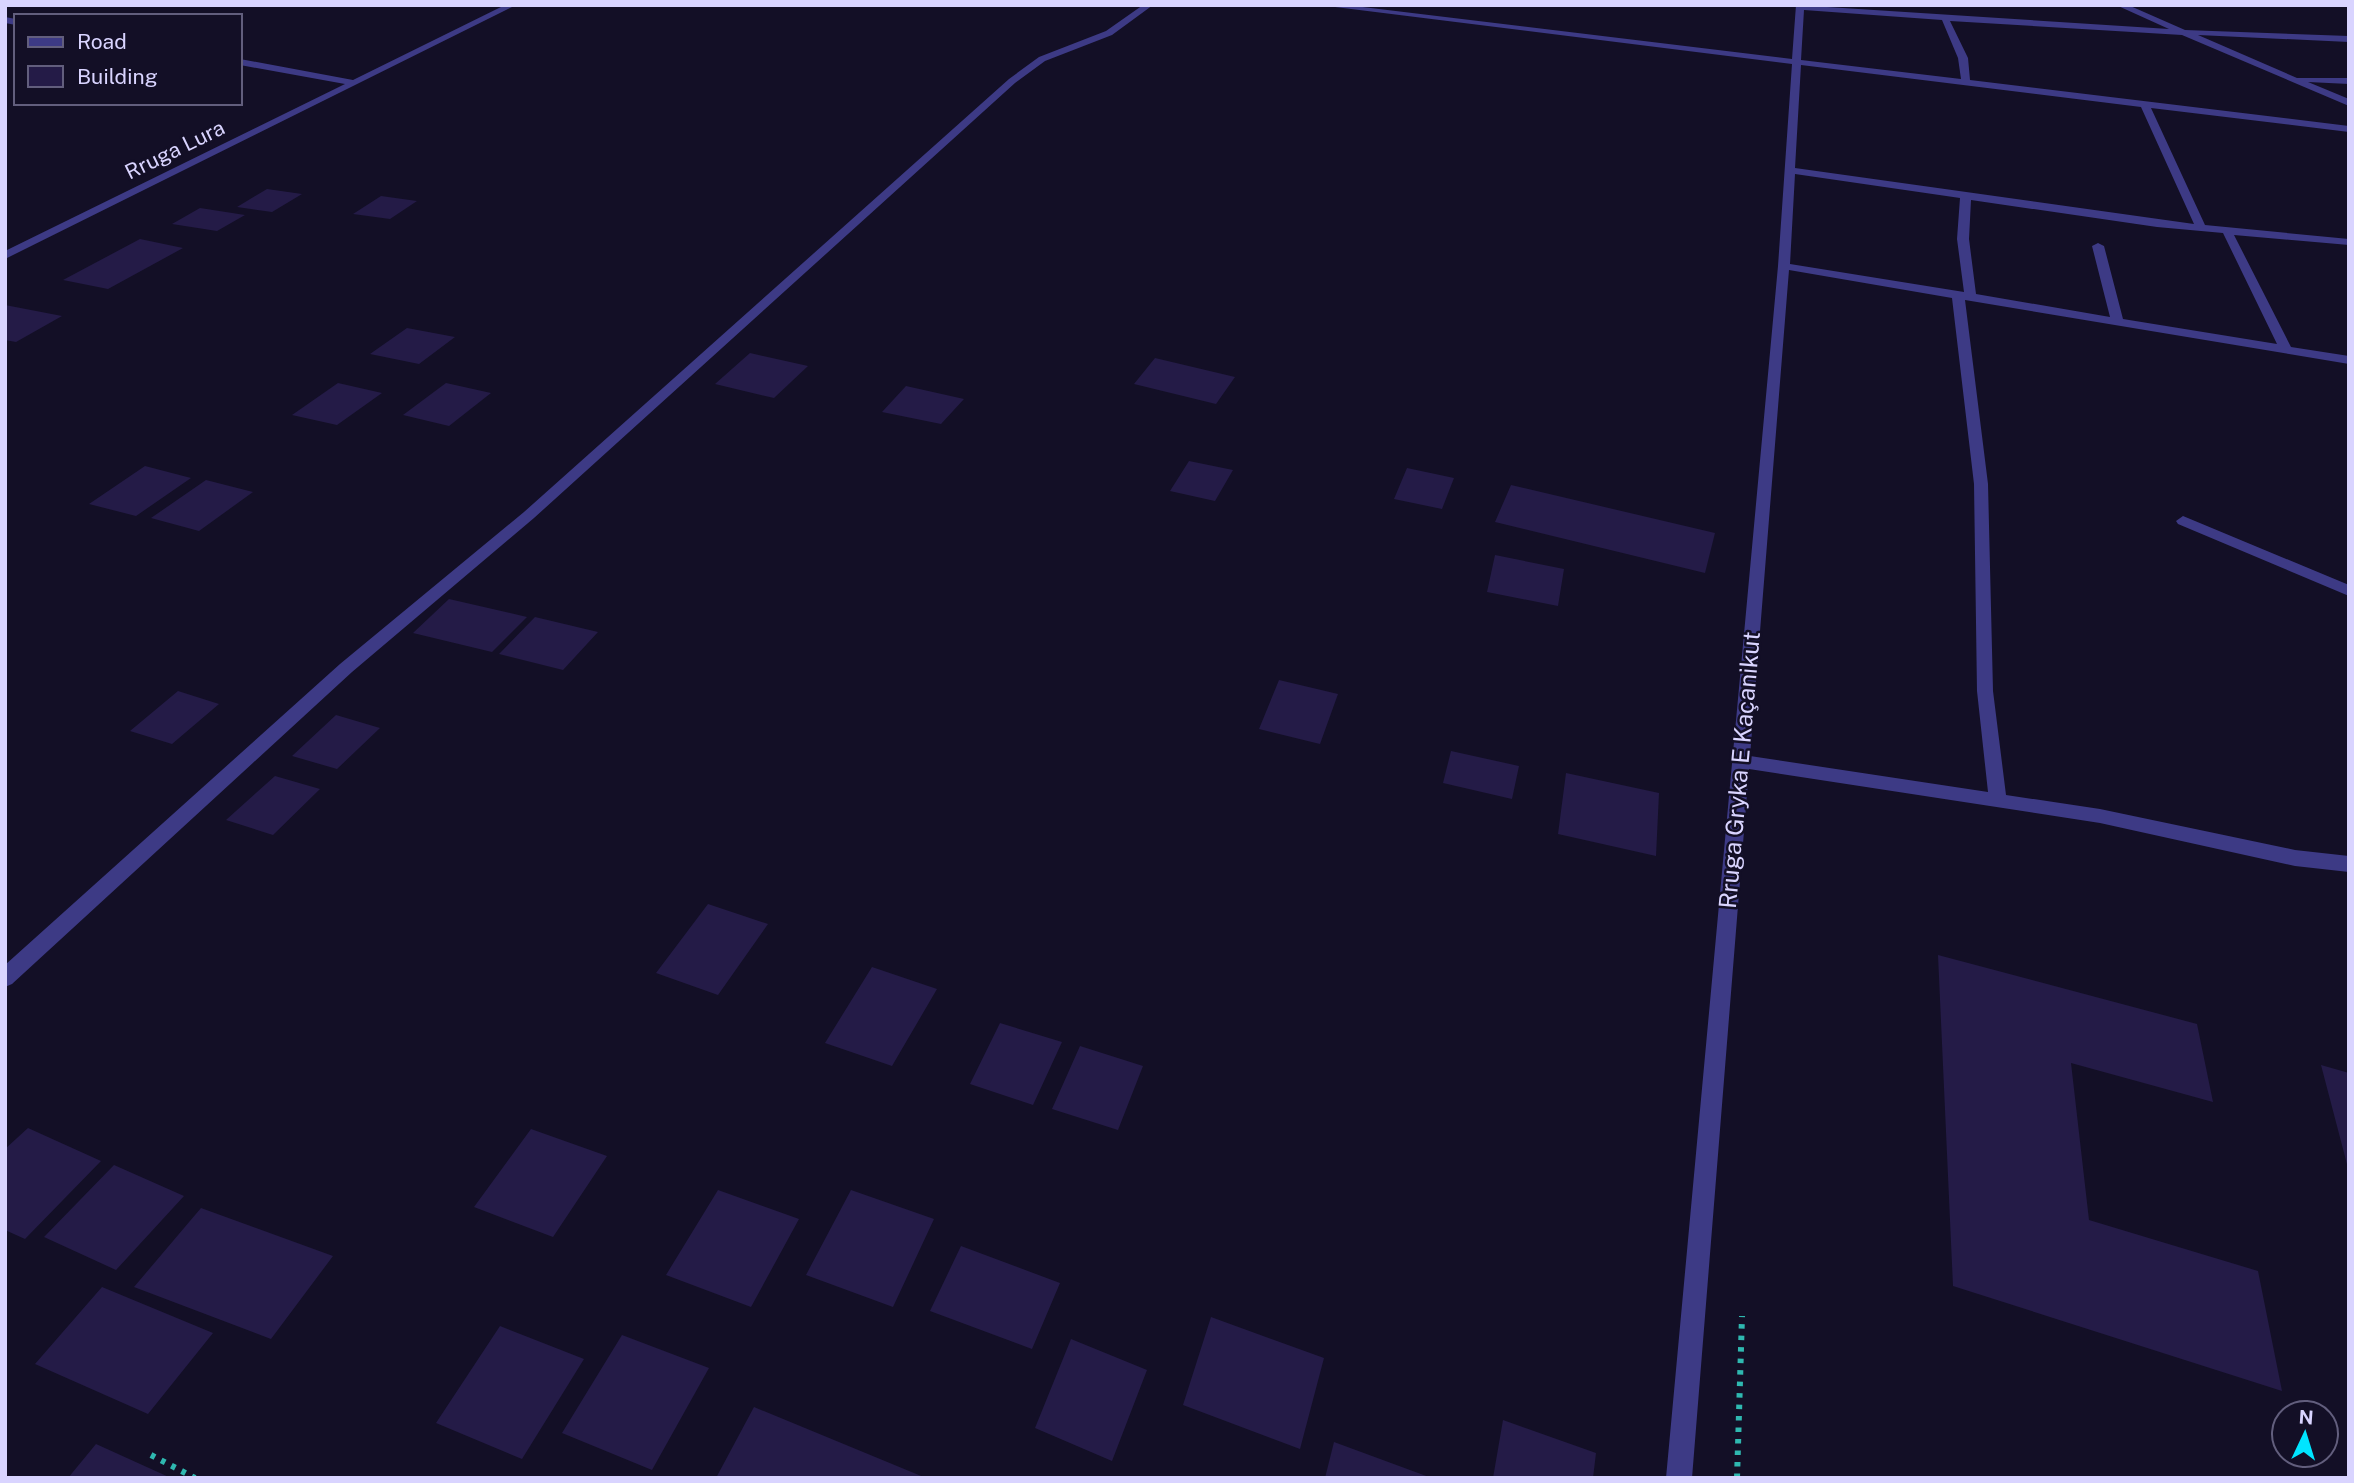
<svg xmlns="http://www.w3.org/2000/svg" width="2354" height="1483" viewBox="0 0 2354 1483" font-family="'Public Sans',sans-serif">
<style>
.building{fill:#241b47}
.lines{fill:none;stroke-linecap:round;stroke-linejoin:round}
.path{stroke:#2fb8b0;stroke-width:6;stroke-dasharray:4.5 7;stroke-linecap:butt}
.minor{fill:#3d3a85;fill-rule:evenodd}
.labels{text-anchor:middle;stroke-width:5;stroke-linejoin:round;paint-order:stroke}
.far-street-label{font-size:21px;fill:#d9d4ff;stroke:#130f26}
.street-label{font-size:24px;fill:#d9d4ff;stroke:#130f26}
</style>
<rect width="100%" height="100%" fill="#130f26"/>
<path class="building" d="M267 189 302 194 272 212 237 207Z
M381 196 417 201 390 219 353 214Z
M200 208 245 215 217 231 172 224Z
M140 239 183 248 108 289 63 280Z
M5 305 62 316 16 342 5 340Z
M407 328 455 337 419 364 370 354Z
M750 353 808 366 774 398 715 384Z
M1155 358 1235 377 1216 404 1134 384Z
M338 383 382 393 337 425 292 415Z
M446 383 491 393 449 426 403 415Z
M906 386 964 399 941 424 882 412Z
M1189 461 1233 470 1215 501 1170 491Z
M145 466 191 478 136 516 89 504Z
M1407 468 1454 478 1442 509 1394 499Z
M206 480 253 492 199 531 151 518Z
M1511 485 1715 533 1705 573 1495 522Z
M1495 555 1564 569 1558 606 1487 592Z
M449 599 527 617 492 652 413 633Z
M535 617 598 632 563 670 499 654Z
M1279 680 1338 694 1320 744 1259 729Z
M178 691 219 704 172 744 130 731Z
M336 715 380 728 337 769 292 756Z
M1451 751 1519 766 1512 799 1443 783Z
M1566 773 1659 793 1656 856 1558 834Z
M275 776 320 789 273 835 226 820Z
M708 904 768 924 718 995 656 973Z
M1938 955 2197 1024 2213 1102 2071 1063 2089 1220 2258 1271 2282 1391 1953 1286Z
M872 967 937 989 892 1066 825 1043Z
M1000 1023 1062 1042 1033 1105 970 1084Z
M1080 1046 1143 1066 1118 1130 1052 1109Z
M2321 1065 2349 1073V1167L2348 1168Z
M28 1128 101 1161 25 1239 5 1230V1149Z
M531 1129 607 1156 553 1237 474 1207Z
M114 1165 184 1196 116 1270 44 1237Z
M718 1190 799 1219 751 1307 666 1275Z
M851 1190 934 1219 893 1307 806 1275Z
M201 1208 333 1256 271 1339 134 1287Z
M961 1246 1060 1283 1032 1349 930 1311Z
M102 1287 213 1333 148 1414 35 1364Z
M1211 1317 1324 1358 1300 1449 1183 1405Z
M500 1326 584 1359 522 1459 436 1423Z
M622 1335 709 1368 652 1470 562 1433Z
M1071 1339 1147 1370 1112 1461 1035 1428Z
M754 1407 926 1478H716Z
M1503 1420 1596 1453 1593 1478H1493Z
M1334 1442 1429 1477V1478H1325Z
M96 1444 171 1478H68Z"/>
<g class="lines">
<path class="path" d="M151 1455 195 1478
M1737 1478 1742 1316"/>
<path class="minor" d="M505 5H516L5 259V251L345 84 240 65V59L353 80Z
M1143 5H1153L1112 35 1045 61 1015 83 534 518 352 672 12 984 5 987V965L340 664 524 512 1009 79 1039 57 1106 31Z
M1319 5H1346L1792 59 1796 5 2169 29 2116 5H2128L2185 30 2349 36V42L2198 35 2297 78H2349V84L2308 82 2349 99V106L2182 35 1950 21 1968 58 1970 80 2349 126V132L2151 108 2205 225 2349 239V245L2234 235 2291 347 2349 356V364L1965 300 1988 484 1993 691 2006 795 2100 809 2295 850 2349 856V872L2295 866 2100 823 1749 769 1692 1478H1666L1778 266 1792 64ZM1804 10 1942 20 1958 58 1961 79 1801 60ZM1801 65 2141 107 2194 224 1795 168ZM1795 174 1960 198 1957 239 1964 292 1790 264ZM1971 200 2157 227 2223 233 2277 344 2123 319 2104 246 2098 243 2092 246 2110 317 1976 294 1969 239ZM1789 270 1952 298 1974 484 1977 691 1988 792 1750 756Z
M5 17 16 19V25L5 23Z
M2183 516 2349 585V596L2178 524 2176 521Z"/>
</g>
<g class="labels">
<g class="far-street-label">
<text transform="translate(175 150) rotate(-26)" y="7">Rruga Lura</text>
</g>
<g class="street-label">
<text transform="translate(1740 770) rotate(-85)" y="8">Rruga Gryka E Kaçanikut</text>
</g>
</g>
<rect width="2354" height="1483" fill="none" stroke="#d9d4ff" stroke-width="14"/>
<rect x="14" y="14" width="228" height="91" fill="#130f26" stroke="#625e7d" stroke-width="2"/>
<rect x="28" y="37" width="35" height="10" fill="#3d3a85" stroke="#625e7d" stroke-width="2"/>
<text x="77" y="49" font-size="21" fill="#d9d4ff">Road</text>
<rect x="28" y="66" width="35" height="21" fill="#241b47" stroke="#625e7d" stroke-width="2"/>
<text x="77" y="84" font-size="21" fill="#d9d4ff">Building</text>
<g transform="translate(2305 1434) rotate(4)"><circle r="33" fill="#130f26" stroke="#625e7d" stroke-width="2"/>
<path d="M0-5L12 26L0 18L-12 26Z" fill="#00e5ff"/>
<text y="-10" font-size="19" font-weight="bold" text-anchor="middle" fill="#d9d4ff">N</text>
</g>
</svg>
